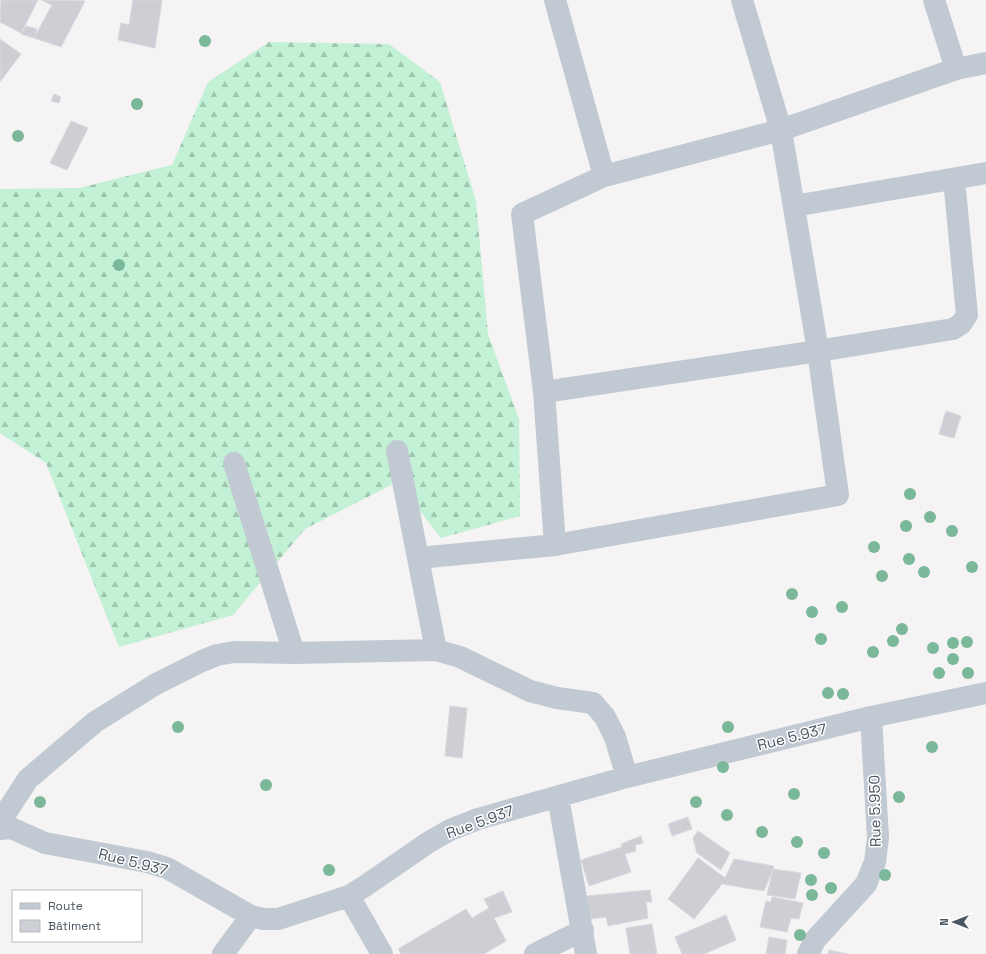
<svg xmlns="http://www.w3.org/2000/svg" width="986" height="954" viewBox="0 0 986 954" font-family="'Space Grotesk',sans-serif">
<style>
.forest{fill:url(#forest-firs)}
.building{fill:#cdcfd5;stroke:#d7d9de}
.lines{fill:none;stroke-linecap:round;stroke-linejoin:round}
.street{stroke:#c1cad2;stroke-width:22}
.tree{fill:#7bb799}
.labels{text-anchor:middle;stroke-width:3;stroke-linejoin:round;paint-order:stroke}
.street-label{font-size:15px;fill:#4a5661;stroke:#fff}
</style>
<defs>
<pattern id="forest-firs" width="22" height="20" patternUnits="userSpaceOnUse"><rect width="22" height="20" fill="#c3f1d5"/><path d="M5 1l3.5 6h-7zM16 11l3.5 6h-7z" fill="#a0c6b0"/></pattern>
</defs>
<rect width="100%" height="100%" fill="#f5f3f3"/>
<path class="forest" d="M269 42 389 44 440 82 476 201 488 334 519 419 520 516 441 538 397 482 305 529 233 615 119 647 46 463 0 433V189L79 188 172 165 208 82Z"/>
<path class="building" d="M1 0H38L21 33 0 22Z
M41 0 85 1 61 47 34 38 52 5Z
M133 0H162L155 48 118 40 121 23 129 25Z
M26 26 37 29 34 38 21 34Z
M0 39 21 54 0 82Z
M54 94 61 97 59 103 51 101Z
M71 121 88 128 67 170 50 163Z
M946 411 961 416 954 438 939 434Z
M450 706 467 708 462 758 445 756Z
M688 817 692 829 672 836 668 824Z
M698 831 730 853 721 870 697 853 693 838Z
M641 836 643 843 635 845 636 851 625 854 631 872 589 886 581 860 622 847 621 844Z
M698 858 725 878 734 859 774 866 764 891 722 884 694 919 668 899Z
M773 869 801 873 795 899 767 895Z
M650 890 652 902H646L648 918 608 926 606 917 590 919 586 896Z
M503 891 512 912 494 918 506 941 484 954H401L398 949 466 909 472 918 489 908 484 899Z
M772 897 803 903 799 919 791 918 787 932 760 927 766 901 771 902Z
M726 915 736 940 704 954H682L675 937Z
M652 924 657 954H630L626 928Z
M769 937 787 940 785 954H766Z
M829 950 848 954H828Z"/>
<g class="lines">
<path class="street" d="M555 0 604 176
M934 0 956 69
M794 206 986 173
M544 392 818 351 953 329 961 324 967 315 954 179
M397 451 436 650
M234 463 294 653
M555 545 544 392 522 214 604 176 781 130 956 69 986 63
M418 558 555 545 838 495 818 351 781 130 742 0
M558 797 586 954
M0 822 28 779 95 722 156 684 202 661 217 655 234 652 294 653 436 650 460 657 530 691 557 698 593 703 605 717 615 737 627 777
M0 829 11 828 45 843 147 862 167 868 251 916 263 919H278L349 896 365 886 429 842 450 830 478 819 627 777 871 717 986 693
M349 896 382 954
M223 954 251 916
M535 954 583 930
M808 954 815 940 866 884 875 862 878 838 871 717"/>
</g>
<g class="tree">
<circle cx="205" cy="41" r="6"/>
<circle cx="137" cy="104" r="6"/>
<circle cx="18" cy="136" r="6"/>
<circle cx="119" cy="265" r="6"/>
<circle cx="910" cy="494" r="6"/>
<circle cx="930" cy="517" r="6"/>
<circle cx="906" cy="526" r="6"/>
<circle cx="952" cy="531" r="6"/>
<circle cx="874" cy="547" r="6"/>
<circle cx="909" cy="559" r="6"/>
<circle cx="972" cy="567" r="6"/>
<circle cx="924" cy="572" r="6"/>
<circle cx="882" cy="576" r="6"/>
<circle cx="792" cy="594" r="6"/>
<circle cx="842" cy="607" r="6"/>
<circle cx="812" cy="612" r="6"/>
<circle cx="902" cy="629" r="6"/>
<circle cx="821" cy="639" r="6"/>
<circle cx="893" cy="641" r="6"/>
<circle cx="967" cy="642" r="6"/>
<circle cx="953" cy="643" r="6"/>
<circle cx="933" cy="648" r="6"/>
<circle cx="873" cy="652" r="6"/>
<circle cx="953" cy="659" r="6"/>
<circle cx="939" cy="673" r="6"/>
<circle cx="968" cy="673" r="6"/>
<circle cx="828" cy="693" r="6"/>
<circle cx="843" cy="694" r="6"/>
<circle cx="178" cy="727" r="6"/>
<circle cx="728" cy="727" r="6"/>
<circle cx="932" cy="747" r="6"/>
<circle cx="723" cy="767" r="6"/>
<circle cx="266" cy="785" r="6"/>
<circle cx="794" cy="794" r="6"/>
<circle cx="899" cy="797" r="6"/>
<circle cx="40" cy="802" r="6"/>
<circle cx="696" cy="802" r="6"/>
<circle cx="727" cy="815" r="6"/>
<circle cx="762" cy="832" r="6"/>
<circle cx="797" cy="842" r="6"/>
<circle cx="824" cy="853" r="6"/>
<circle cx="329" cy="870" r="6"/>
<circle cx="885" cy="875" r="6"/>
<circle cx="811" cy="880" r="6"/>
<circle cx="831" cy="888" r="6"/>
<circle cx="812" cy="895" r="6"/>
<circle cx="800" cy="935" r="6"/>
</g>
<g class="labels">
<g class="street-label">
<text transform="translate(792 737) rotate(-14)" y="5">Rue 5.937</text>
<text transform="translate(875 811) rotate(-91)" y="5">Rue 5.950</text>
<text transform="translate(480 822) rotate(-20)" y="5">Rue 5.937</text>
<text transform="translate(133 862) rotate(14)" y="5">Rue 5.937</text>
</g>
</g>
<rect x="12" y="890" width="130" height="52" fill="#ffffff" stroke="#b7bbc0"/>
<rect x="20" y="903" width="20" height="6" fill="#c1cad2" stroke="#b7bbc0"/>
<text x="48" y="910" font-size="12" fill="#4a5661">Route</text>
<rect x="20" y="920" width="20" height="12" fill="#cdcfd5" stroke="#b7bbc0"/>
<text x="48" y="930" font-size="12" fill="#4a5661">Bâtiment</text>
<g transform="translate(954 922) rotate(270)" stroke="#ffffff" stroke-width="3" paint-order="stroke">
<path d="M0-3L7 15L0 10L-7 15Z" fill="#4a5661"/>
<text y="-6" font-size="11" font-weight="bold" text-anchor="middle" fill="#4a5661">N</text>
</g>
</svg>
